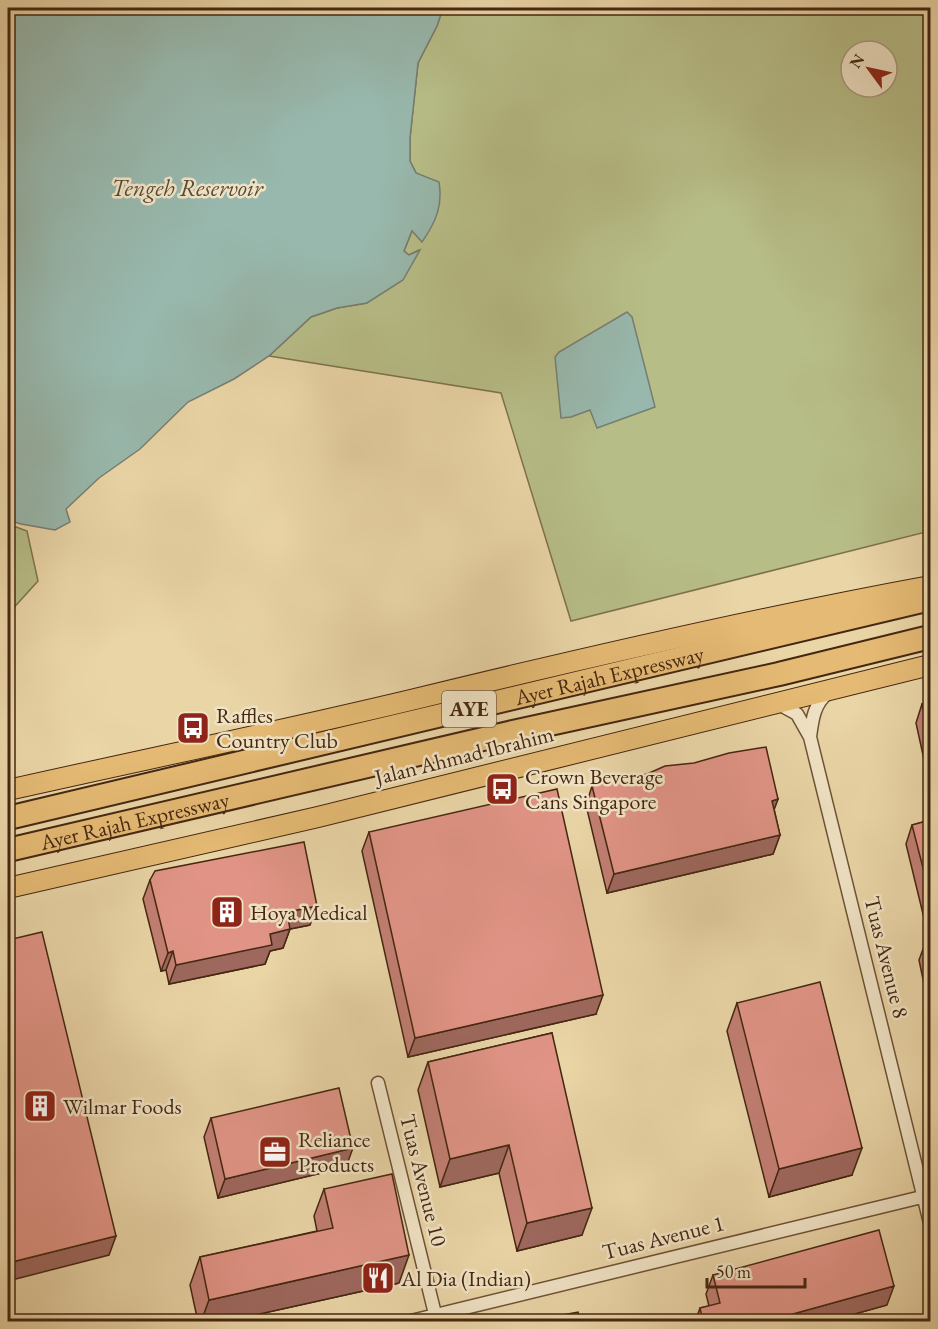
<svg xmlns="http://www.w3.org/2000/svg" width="938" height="1329" viewBox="0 0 938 1329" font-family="'EB Garamond',serif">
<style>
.green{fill:#b7bd87;stroke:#7e724c;stroke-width:1.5;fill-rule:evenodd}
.water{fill:#98b8ad;stroke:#777e6f;stroke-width:1.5}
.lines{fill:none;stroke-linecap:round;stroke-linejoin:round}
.street-casing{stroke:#6e5236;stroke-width:15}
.primary-casing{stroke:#452711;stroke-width:22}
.highway-casing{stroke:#452711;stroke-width:26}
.street{stroke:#f1e4c6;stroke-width:12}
.primary{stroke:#e5ba74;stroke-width:20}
.highway{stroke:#e5ba74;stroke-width:22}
.wall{fill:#c27f73;stroke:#452711;stroke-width:1.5}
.shaded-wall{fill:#9e685e;stroke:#452711;stroke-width:1.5}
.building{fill:#e19486;stroke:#452711;stroke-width:1.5}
.labels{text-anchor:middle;stroke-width:5;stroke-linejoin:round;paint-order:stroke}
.shield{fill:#f1e4c6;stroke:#796047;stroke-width:1.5}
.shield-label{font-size:21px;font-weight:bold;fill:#452711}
.street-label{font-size:22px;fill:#452711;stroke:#f1e4c6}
.poi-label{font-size:22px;fill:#452711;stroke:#f1e4c6;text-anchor:start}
.water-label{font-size:24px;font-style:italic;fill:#5a4b38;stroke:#f1e4c6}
</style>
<rect width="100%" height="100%" fill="#ead5a7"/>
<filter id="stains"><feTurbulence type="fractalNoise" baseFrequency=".00333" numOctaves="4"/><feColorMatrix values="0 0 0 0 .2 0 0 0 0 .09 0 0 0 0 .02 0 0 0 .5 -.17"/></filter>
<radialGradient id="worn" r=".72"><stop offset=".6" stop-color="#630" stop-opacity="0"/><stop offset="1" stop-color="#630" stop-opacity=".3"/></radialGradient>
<path class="green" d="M443 8H930V531L571 621 501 393 269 356 311 317 337 308 367 303 419 250 409 255 404 251 412 231 416 173 410 161V138L418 63 437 26ZM851 51H887V87H851Z
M8 524 27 531 38 581 8 614Z"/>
<path class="water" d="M8 8H443L437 26 418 63 410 138V161L416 173 439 182C443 205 436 222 422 242L412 231 404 251 409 255 420 250 403 280 367 303 337 308 311 317 269 356 234 379 188 402 140 449 99 478 66 509 70 522 55 530 21 524 8 520Z
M627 312 632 317 655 407 597 428 590 410 571 417 561 418 555 357 559 352Z"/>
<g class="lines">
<g class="street-casing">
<path id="street" d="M777 703 797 714 810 737 930 1223
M810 737C812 721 814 703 828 693
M378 1083 437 1322
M407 1322 930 1195"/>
</g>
<g class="primary-casing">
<path id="primary" d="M8 790C142 760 277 732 411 700 583 658 756 618 930 586
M8 888 318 817 930 665"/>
</g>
<g class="highway-casing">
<g id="highway">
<path id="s1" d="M8 818 930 599"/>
<path id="s2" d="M8 850 513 732 779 674 930 637"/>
</g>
</g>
<use href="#street" class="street"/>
<use href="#primary" class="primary"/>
<use href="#highway" class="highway"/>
</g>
<path class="wall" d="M930 702V787L916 723 922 704Z
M592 786 778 799 774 809 780 835 773 854 607 893 586 805Z
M930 820V912L923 914 906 844 912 825Z
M369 832 596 1014 408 1057 362 851Z
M150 880 310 925 290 929 283 948 270 951 265 964 169 984 166 970 161 971 143 899Z
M930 940V1013L919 960 926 941Z
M737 1003 852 1175 769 1197 727 1031Z
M552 1033 582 1235 517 1251 499 1173 440 1187 418 1090 428 1062Z
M211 1118 346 1167 218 1198 204 1137Z
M324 1189 399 1283 224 1322H198L190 1285 200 1257 317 1231 314 1216Z
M713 1275 887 1305 826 1322H695L700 1308 709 1306 706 1294Z"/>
<path class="shaded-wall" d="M778 799 771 818 772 801Z
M780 835 773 854 607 893 614 874Z
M930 895V912L923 914Z
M317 906 310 925 280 931 287 912Z
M290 929 283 948 270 951 265 964 169 984 176 965 270 934Z
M173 951 166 970 161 971 168 953Z
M603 995 596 1014 408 1057 415 1038Z
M509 1145 499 1173 440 1187 450 1159Z
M353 1148 346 1167 218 1198 225 1179Z
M862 1148 852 1175 769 1197 779 1169Z
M592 1208 582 1235 517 1251 527 1223Z
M116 1236 109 1255 8 1281V1263Z
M409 1255 399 1283 224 1322H201L209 1300Z
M894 1286 887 1305 826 1322H764Z"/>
<path class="building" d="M930 702V738L922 704Z
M766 747 778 799 772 801 780 835 614 874 592 786 647 774 665 766 694 763 729 753Z
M557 789 603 995 415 1038 369 832Z
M930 820V895L912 825Z
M304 842 317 906 287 912 290 929 270 934 272 945 176 965 173 951 168 953 150 880 155 871Z
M42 932 116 1236 8 1263V940Z
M930 940V963L926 941Z
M820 982 862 1148 779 1169 737 1003Z
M552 1033 592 1208 527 1223 509 1145 450 1159 428 1062Z
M339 1088 353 1148 225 1179 211 1118Z
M392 1174 409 1255 209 1300 200 1257 333 1228 324 1189Z
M879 1230 894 1286 764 1322H703L700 1308 720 1303 713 1275Z
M578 1312 580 1322H525Z"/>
<defs>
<g id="bus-square" transform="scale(1.725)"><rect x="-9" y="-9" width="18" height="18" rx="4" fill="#8f2418" stroke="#f1e4c6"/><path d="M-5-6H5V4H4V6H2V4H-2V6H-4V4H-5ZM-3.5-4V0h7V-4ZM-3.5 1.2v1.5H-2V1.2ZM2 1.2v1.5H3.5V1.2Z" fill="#fff"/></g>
<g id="building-square" transform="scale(1.725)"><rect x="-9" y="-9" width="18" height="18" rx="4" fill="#8f2418" stroke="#f1e4c6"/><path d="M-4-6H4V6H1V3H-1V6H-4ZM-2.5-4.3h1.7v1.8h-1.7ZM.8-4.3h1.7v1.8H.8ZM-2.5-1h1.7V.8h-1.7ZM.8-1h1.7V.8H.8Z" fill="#fff"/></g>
<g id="office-square" transform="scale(1.725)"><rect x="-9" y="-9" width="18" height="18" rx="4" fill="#8f2418" stroke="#f1e4c6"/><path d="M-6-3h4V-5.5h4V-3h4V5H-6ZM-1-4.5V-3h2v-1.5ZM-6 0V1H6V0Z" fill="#fff"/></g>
<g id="restaurant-square" transform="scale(1.725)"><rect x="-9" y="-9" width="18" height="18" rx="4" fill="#8f2418" stroke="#f1e4c6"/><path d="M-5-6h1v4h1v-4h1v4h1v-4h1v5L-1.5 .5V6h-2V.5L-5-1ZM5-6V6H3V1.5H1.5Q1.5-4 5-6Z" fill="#fff"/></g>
</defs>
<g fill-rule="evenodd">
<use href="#bus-square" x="193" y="728"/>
<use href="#bus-square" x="502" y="789"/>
<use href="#building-square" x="227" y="912"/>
<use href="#building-square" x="40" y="1106"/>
<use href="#office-square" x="275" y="1152"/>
<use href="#restaurant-square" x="378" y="1278"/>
</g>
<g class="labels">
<rect class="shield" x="442" y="691" width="54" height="36" rx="4.5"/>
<g class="shield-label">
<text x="469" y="716">AYE</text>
</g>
<g class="street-label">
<text dy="8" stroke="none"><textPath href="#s1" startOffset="618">Ayer Rajah Expressway</textPath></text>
<text transform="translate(464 755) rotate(-14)" y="8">Jalan Ahmad Ibrahim</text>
<text dy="8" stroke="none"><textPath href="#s2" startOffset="130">Ayer Rajah Expressway</textPath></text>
<text transform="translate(887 957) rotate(76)" y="8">Tuas Avenue 8</text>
<text transform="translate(424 1180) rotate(76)" y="8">Tuas Avenue 10</text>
<text transform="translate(663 1237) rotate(-14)" y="8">Tuas Avenue 1</text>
</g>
<g class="poi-label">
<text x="216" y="723">Raffles<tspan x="216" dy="25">Country Club</tspan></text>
<text x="525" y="784">Crown Beverage<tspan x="525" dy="25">Cans Singapore</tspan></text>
<text x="250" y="920">Hoya Medical</text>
<text x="63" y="1114">Wilmar Foods</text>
<text x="298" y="1147">Reliance<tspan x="298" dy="25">Products</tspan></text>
<text x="401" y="1286">Al Dia (Indian)</text>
</g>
<g class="water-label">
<text x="187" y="196">Tengeh Reservoir</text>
</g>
</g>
<rect width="938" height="1329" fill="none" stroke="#ead5a7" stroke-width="30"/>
<rect x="9" y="9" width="920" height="1311" fill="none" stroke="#452711" stroke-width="3"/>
<rect x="15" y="15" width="908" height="1299" fill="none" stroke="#452711" stroke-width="1.5"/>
<g transform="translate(869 69) rotate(303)"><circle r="28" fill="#f1e4c6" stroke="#ac987e" stroke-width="1.5"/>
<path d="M0-4.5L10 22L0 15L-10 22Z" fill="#8f2418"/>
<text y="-9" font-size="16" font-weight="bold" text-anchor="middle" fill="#452711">N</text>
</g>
<path d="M707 1278v9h98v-9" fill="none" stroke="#452711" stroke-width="3"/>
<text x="716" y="1278" font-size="18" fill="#452711" stroke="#f1e4c6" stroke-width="4.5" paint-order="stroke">50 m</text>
<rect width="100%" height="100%" filter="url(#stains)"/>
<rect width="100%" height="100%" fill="url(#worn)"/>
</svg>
